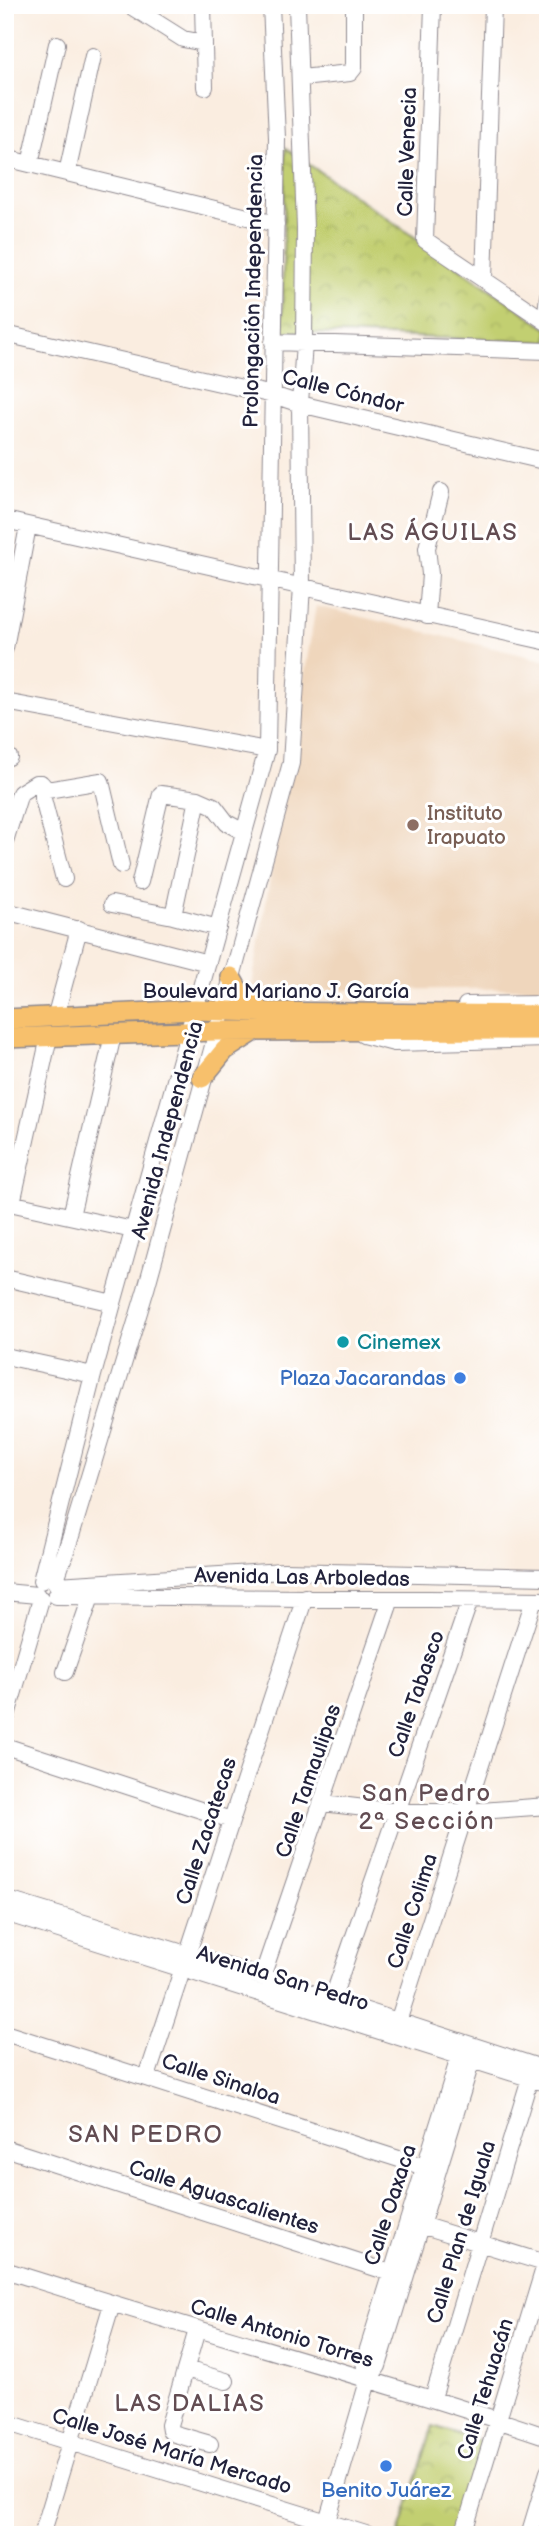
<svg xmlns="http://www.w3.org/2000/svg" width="553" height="2540" viewBox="0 0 553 2540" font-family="'Balsamiq Sans',sans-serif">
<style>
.built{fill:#efd6bc}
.park{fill:url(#park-crowns);stroke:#727856;stroke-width:2}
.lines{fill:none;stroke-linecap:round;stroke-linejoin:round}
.minor-casing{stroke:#8e888e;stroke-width:18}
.major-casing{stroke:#8e888e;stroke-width:22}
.minor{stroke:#fff;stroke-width:16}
.major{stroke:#f7c06c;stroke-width:19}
.education-dot{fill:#8d6e63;stroke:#fff;stroke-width:2.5}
.culture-dot{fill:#0f9aa8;stroke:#fff;stroke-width:2.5}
.shop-dot{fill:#3f7fe0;stroke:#fff;stroke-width:2.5}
.labels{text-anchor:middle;stroke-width:6;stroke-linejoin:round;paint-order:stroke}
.street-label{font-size:21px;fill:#22223b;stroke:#fff}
.education-label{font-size:21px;fill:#785e54;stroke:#fff;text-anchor:start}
.culture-label{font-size:21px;fill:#0d838f;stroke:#fff;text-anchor:start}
.shop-label{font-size:21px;fill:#366cbe;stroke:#fff;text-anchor:end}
.quarter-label{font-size:24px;letter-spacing:2px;fill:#624c52;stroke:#fff}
</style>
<defs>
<pattern id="park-crowns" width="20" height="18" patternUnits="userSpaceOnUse" patternTransform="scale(1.75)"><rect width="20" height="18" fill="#c2cf71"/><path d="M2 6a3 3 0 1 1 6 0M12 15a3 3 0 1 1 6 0" fill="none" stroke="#a6b163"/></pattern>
</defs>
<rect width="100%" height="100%" fill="#fff"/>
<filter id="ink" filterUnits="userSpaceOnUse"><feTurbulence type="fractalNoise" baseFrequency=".0143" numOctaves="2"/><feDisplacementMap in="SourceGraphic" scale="14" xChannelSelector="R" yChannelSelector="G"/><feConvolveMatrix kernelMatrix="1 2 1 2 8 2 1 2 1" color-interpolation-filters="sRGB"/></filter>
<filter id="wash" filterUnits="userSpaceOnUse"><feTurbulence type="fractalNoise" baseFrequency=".00686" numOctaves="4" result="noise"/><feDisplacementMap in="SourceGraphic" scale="28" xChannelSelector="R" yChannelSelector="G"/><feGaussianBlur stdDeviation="1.57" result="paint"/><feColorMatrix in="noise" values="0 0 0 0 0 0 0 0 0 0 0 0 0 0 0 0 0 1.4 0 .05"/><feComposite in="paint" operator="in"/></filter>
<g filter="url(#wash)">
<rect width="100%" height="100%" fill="#faede0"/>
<path class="built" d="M316 606 548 661V988L251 991Z"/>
<path class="park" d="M285 148 548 329V342L282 332Z
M433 2426 483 2442 453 2535 399 2534Z"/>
</g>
<g filter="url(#ink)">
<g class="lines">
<g class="minor-casing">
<path id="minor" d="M129 5 183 39 204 43
M203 5 205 87
M433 5 425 240 548 323
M301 78 350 73 354 68V5
M5 158 276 224
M30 164 57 44
M67 173 93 56
M484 280 493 5
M545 320 548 296
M5 334 273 395 300 404 548 462
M273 342 548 351
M5 520 548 642
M427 616 430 574 427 548 441 492
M5 648 28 526
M5 702 267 750
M5 756 9 757
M5 841 20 793 36 783H41L47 790
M64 879 43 799V793L47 790 101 781 121 865
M140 882 161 794 198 799 214 806 227 823 244 832
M112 904 173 916 218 928
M5 911 208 963
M173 916 198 799
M466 1005 548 1004
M55 1018 79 929
M363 1035 394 1043 548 1039
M5 1202 133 1230
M12 1203 49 1037
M71 1216 113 1035
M5 1278 113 1303
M5 1356 93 1375
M41 1581 93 1375 267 750 277 138 271 5
M55 1582 71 1536 146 1289 291 763 302 586 300 404 304 342 305 228 297 5
M57 1585 284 1571 548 1577
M5 1592 37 1595
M56 1596 548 1600
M65 1672 91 1597
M5 1722 41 1599
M5 1746 231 1820
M323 1803 398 1812H467L548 1806
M5 1899 262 1977 548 2070
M5 1913 548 2084
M262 1977 391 1599
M332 2000 470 1600
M395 2031 534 1600
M5 2033 424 2167
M147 2077 305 1597
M5 2148 391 2273
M421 2225 548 2264
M5 2270C185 2328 369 2376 548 2437
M197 2330 169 2425 170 2431 175 2434 210 2444
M186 2369 226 2381
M368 2381 364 2362 463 2045
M433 2398 530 2078
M5 2422 369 2535
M42 2535 112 2304
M323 2535 368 2381 378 2366 475 2050
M463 2535 548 2255
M529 2535 548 2472"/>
</g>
<g class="major-casing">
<path id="major" d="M231 977 241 995 262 1012
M5 1019 195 1010 262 1012 548 1015
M5 1038 216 1031 548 1030
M202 1078 225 1050 255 1031"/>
</g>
<use href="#minor" class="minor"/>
<use href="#major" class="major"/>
</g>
</g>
<circle class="education-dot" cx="413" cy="825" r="7"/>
<circle class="culture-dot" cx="343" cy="1342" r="7"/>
<g class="shop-dot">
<circle cx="460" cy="1378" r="7"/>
<circle cx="386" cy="2466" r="7"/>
</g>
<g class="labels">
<g class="street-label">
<text transform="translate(407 152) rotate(-88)" y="7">Calle Venecia</text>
<text transform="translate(253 291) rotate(-89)" y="7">Prolongación Independencia</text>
<text transform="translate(343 391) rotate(14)" y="7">Calle Cóndor</text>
<text x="276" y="998">Boulevard Mariano J. García</text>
<text transform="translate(167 1130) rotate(-75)" y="7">Avenida Independencia</text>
<text transform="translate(302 1577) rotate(1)" y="7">Avenida Las Arboledas</text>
<text transform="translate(416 1694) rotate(-71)" y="7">Calle Tabasco</text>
<text transform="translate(308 1781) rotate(-71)" y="7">Calle Tamaulipas</text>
<text transform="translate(206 1831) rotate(-72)" y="7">Calle Zacatecas</text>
<text transform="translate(412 1911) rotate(-72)" y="7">Calle Colima</text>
<text transform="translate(283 1978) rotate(17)" y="7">Avenida San Pedro</text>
<text transform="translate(221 2079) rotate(18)" y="7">Calle Sinaloa</text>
<text transform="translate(224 2197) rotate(18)" y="7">Calle Aguascalientes</text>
<text transform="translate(390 2205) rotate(-72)" y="7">Calle Oaxaca</text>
<text transform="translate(461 2232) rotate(-73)" y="7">Calle Plan de Iguala</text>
<text transform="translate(282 2333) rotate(17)" y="7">Calle Antonio Torres</text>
<text transform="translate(485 2389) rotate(-73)" y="7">Calle Tehuacán</text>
<text transform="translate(172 2451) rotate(17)" y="7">Calle José María Mercado</text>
</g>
<g class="education-label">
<text x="427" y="820">Instituto<tspan x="427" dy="24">Irapuato</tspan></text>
</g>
<g class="culture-label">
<text x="357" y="1349">Cinemex</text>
</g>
<g class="shop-label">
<text x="446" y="1385">Plaza Jacarandas</text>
<text x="386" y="2497" text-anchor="middle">Benito Juárez</text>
</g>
<g class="quarter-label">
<text x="433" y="540">LAS ÁGUILAS</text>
<text x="427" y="1801">San Pedro<tspan x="427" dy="28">2ª Sección</tspan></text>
<text x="146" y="2142">SAN PEDRO</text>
<text x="190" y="2411">LAS DALIAS</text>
</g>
</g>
<rect width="553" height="2540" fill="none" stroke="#fff" stroke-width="28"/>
</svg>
